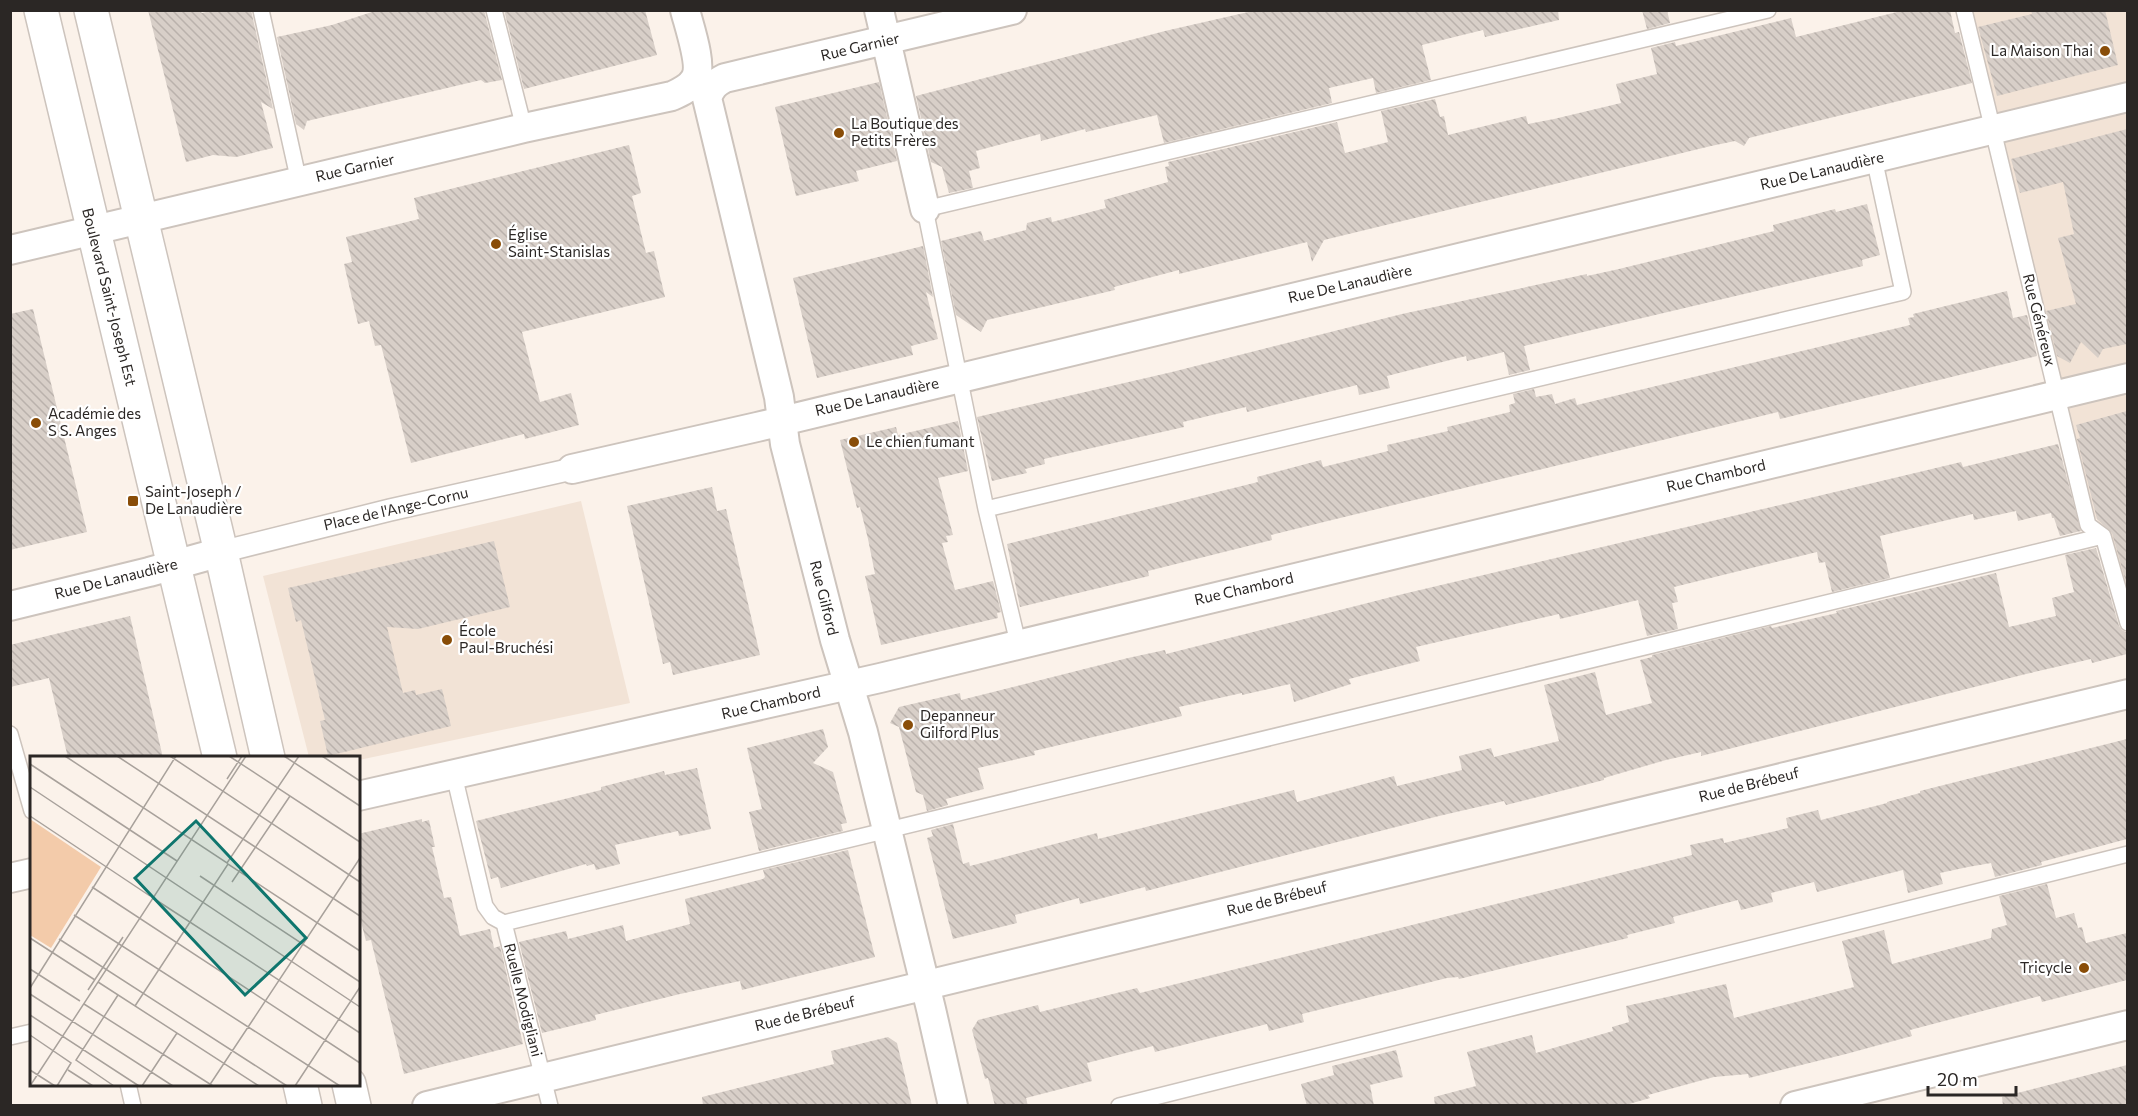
<svg xmlns="http://www.w3.org/2000/svg" width="2138" height="1116" viewBox="0 0 2138 1116" font-family="Commissioner,sans-serif">
<style>
.built{fill:#f2e3d6}
.building{fill:url(#building-back-hatch)}
.lines{fill:none;stroke-linecap:round;stroke-linejoin:round}
.service-casing{stroke:#cdc4bd;stroke-width:18}
.pedestrian-casing{stroke:#cdc4bd;stroke-width:24}
.minor-casing{stroke:#cdc4bd;stroke-width:32}
.secondary-casing{stroke:#cdc4bd;stroke-width:36}
.service{stroke:#fff;stroke-width:15}
.pedestrian{stroke:#fff;stroke-width:21}
.minor{stroke:#fff;stroke-width:28}
.secondary{stroke:#fff;stroke-width:33}
.poi-dot{fill:#894d08;stroke:#fff;stroke-width:2}
.labels{text-anchor:middle;stroke-width:4.5;stroke-linejoin:round;paint-order:stroke}
.street-label{font-size:15px;fill:#2b2725;stroke:#fff}
.poi-label{font-size:15px;fill:#2b2725;stroke:#fff;text-anchor:start}
.inset-road{fill:none;stroke:#a8a19b;stroke-width:1.5}
.view{fill:#0f766e;fill-opacity:0.15;stroke:#0f766e;stroke-width:3}
.inset-edge{fill:none;stroke:#2b2725;stroke-width:3}
</style>
<defs>
<pattern id="building-back-hatch" width="6" height="6" patternUnits="userSpaceOnUse" patternTransform="scale(1.5)"><rect width="6" height="6" fill="#d8cfc8"/><path d="M-1 5l2 2M0 0l6 6M5-1l2 2" fill="none" stroke="#bab2ac"/></pattern>
</defs>
<rect width="100%" height="100%" fill="#fbf2ea"/>
<path class="built" d="M1972 11H2127V600L2112 541 2095 517Z
M581 501 630 703 359 760 358 758 309 757 263 576Z"/>
<path class="building" d="M148 10H199L202 13 214 10H251L273 109 261 102 273 148 236 157 213 155 186 162Z
M378 10H484L502 80 485 83 481 80 324 117 307 121 304 130 296 124 277 37 332 25Z
M504 10H645L657 55 524 89Z
M1257 10H1558L1559 20 1485 37 1483 30 1422 45 1431 80 1376 93 1373 78 1329 88 1332 103 1164 143 1157 115 1086 132 1085 129 1041 141 1040 134 976 151 980 168 969 171 973 188 949 193 942 167 931 162 916 96 1165 31Z
M1642 10H1667L1670 23 1647 29Z
M1905 10H1950L1955 33 1959 32 1972 83 1749 138 1744 146 1735 141 1711 146 1324 240 1312 262 1307 242 1179 274V270L1114 287 1115 290 987 320 981 332 956 315 941 241 981 231 984 241 1026 230 1027 223 1051 217 1052 222 1106 208 1104 200 1168 182 1165 167 1169 166 1168 162 1337 122 1345 153 1388 142 1381 111 1435 99 1440 117 1444 116 1448 135 1526 116 1528 124 1554 119 1621 103 1616 84 1657 74 1651 48 1675 42 1676 46 1791 18 1796 37Z
M2031 10H2105L2118 65 1997 96 1978 27 2032 14Z
M879 82 897 161 856 171 859 181 796 196 775 107Z
M2127 129V344L2103 349 2098 358 2081 342 2070 363 2057 356 2046 311 2076 304 2058 238 2074 234 2063 182 2020 193 2011 159Z
M629 145 641 193 632 196 646 253 654 251 665 297 522 332 540 402 571 393 579 425 525 439 524 434 411 463 381 345 375 346 369 321 358 324 344 264 352 262 346 237 419 219 414 198Z
M1867 204 1880 255 1862 260 1863 266 1524 346 1530 370 1509 375 1504 352 1467 361 1466 356 1387 376 1390 388 1359 395 1357 385 1247 412 1246 407 1183 422 1184 427 1044 459 1045 464 1025 469 1027 473 992 481 977 417 1172 372 1402 314 1587 274V276L1619 269 1774 231 1773 225 1835 209 1836 212Z
M923 246 933 297 926 292 938 339 911 346 913 355 817 378 793 278Z
M2007 291 2013 318 2027 315 2037 356 1780 419 1778 412 1737 422 1336 519 1271 535 1272 540 1148 571 1149 576 1020 607 1007 544 1258 482 1257 477 1321 460 1323 467 1388 451 1387 445 1448 431 1447 427 1510 412 1509 405 1515 403 1513 394 1534 389 1536 397 1552 394 1555 404 1575 398 1577 405 1910 325 1908 318 1914 317 1913 314Z
M33 309 87 532 10 550V314Z
M2127 411V586L2112 533 2097 519 2077 439 2080 438 2076 425Z
M958 421 968 471 938 478 953 535 946 536 948 542 942 543 955 590 993 581 1001 612 997 613 998 618 881 645 865 576 875 574 868 539 860 507 857 508 840 440 896 427 898 435Z
M2058 444 2081 531 2060 536 2054 518H2052L2051 513 2018 521 2016 511 1974 520 1973 514 1880 536 1890 578 1832 592 1825 562 1819 563 1817 552 1674 587 1678 602 1672 603 1678 629 1647 636 1638 600 1560 619 1559 614 1416 647 1420 661 1349 679 1351 684 1294 702 1290 684 1242 695V693L1179 707 1182 716 1034 751 1035 755 978 768 984 789 946 799 948 805 927 811 923 795 916 792 899 727 890 723 899 707 960 693 961 700 1128 658 1165 650 1166 654 1403 594 1915 473 1961 462 1963 467Z
M712 487 717 511 726 509 760 655 673 675 670 662 663 664 627 506Z
M494 541 510 607 418 629 387 627 403 693 415 690 416 695 442 689 451 726 328 756 320 721 325 720 301 620 296 622 288 588Z
M2096 548 2119 626 2122 630 2127 633V654L2092 663 2091 659 2026 674 1701 756V752L1666 760 1604 778V780L1506 805 1504 801 1439 816 1146 891 1145 887 1080 904 1079 898 1015 915 1017 923 953 939 927 838 933 836 931 830 953 824 963 864 969 862 970 866 1097 833 1098 839 1294 790 1297 802 1394 776 1397 786 1430 778 1462 770 1459 756 1491 748 1494 757 1559 741 1544 685 1595 672 1606 715 1652 703 1640 660 1652 657V655L1771 626 1772 628 1837 613 1836 611 1996 573 2009 627 2056 616 2052 598 2074 592 2065 555Z
M130 616 163 758H68L49 678 10 687V645Z
M823 729 828 747 813 763 833 772 847 823 841 824 843 831 759 851 749 812 762 809 747 748Z
M2127 739V839L2041 862 2042 865 1995 877 1991 863 1968 867 1940 873 1943 884 1908 893 1903 870 1817 892 1814 882 1771 893 1773 902 1741 910 1738 900 1673 917 1675 923 1627 935 1628 938 1459 979 1458 977 1447 978 1302 1014 1304 1022 1269 1031 1267 1024 1155 1052 1153 1046 1087 1063 1092 1081 1026 1098 1028 1106H995L988 1078 985 1079 972 1030 978 1020 1038 1005 1040 1012 1137 988 1140 993 1692 855 1690 845 1723 838 1724 843 1788 828 1786 818 1818 810 1821 820 1887 803V802L1920 793V791Z
M697 768 711 829 679 836 678 831 615 845 620 864 596 870 594 864 587 866 586 864 501 888 498 877 491 879 476 821 601 790V787L664 771 665 775Z
M422 819V822L429 820 435 847H432L444 898 451 897 460 936 490 929 494 948 500 946 523 1044 404 1074 371 940 366 941 358 910V834Z
M848 850 875 957 742 990 740 981 680 994 595 1015 596 1020 542 1033 519 942 566 931 568 939 623 925 626 941 690 924 685 899 763 879 765 877 763 870Z
M2047 884 2056 918 2074 913 2078 928 2082 927 2086 943 2127 933V980L2042 1002 2040 996 1910 1030 1912 1036 1846 1054 1749 1078 1748 1074 1714 1077 1648 1095 1650 1098 1622 1106H1435L1434 1097 1476 1086 1467 1052 1532 1035 1536 1053 1613 1031 1612 1027 1629 1022 1626 1006 1726 984 1734 1018 1854 987 1842 941 1884 930 1892 964 1991 938 1992 929 2007 925 1999 896Z
M888 1037 897 1043 912 1106H703L702 1097 834 1064 831 1051Z
M1396 1050 1403 1077 1370 1085 1374 1106H1307L1301 1084 1334 1075 1332 1066Z
M2127 1065V1106H2003L2002 1097Z"/>
<g class="lines">
<g class="service-casing">
<path id="service" d="M261 10 299 182
M494 10 524 128
M1964 10 2088 525 2103 536 2128 623
M986 509 1903 292 1874 158
M1018 643 986 509 925 209 1768 10
M10 734 32 811
M454 775 485 906 493 917 504 923 2103 536
M504 923 550 1106
M10 1037 32 1032
M128 1084 133 1106
M1119 1106 2128 854"/>
</g>
<g class="pedestrian-casing">
<path id="pedestrian" d="M221 552 390 510 572 469"/>
</g>
<g class="minor-casing">
<path id="minor" d="M879 10 925 209
M10 250 524 128 672 96C681 92 690 88 695 79 703 66 689 26 685 10
M572 469 757 427 2128 97
M10 606 149 572 221 552
M358 796 880 678 2128 378
M10 878 32 873
M427 1106 2128 694
M953 1106 931 1009 863 732 835 640 785 444 779 397 707 98C711 87 715 83 725 78L1012 10
M1795 1106 2128 1025"/>
</g>
<g class="secondary-casing">
<path id="secondary" d="M41 10 220 758
M91 10 221 552 268 758
M300 1084 305 1106
M349 1084 354 1106"/>
</g>
<use href="#service" class="service"/>
<use href="#pedestrian" class="pedestrian"/>
<use href="#minor" class="minor"/>
<use href="#secondary" class="secondary"/>
</g>
<g class="poi-dot">
<circle cx="2105" cy="51" r="6"/>
<circle cx="839" cy="133" r="6"/>
<circle cx="496" cy="244" r="6"/>
<circle cx="36" cy="423" r="6"/>
<circle cx="854" cy="442" r="6"/>
<rect x="127" y="495" width="12" height="12" rx="3"/>
<circle cx="447" cy="640" r="6"/>
<circle cx="908" cy="725" r="6"/>
<circle cx="2084" cy="968" r="6"/>
</g>
<g class="labels">
<g class="street-label">
<text transform="translate(860 47) rotate(-13)" y="5">Rue Garnier</text>
<text transform="translate(355 168) rotate(-13)" y="5">Rue Garnier</text>
<text transform="translate(1822 171) rotate(-13)" y="5">Rue De Lanaudière</text>
<text transform="translate(1350 284) rotate(-13)" y="5">Rue De Lanaudière</text>
<text transform="translate(109 297) rotate(76)" y="5">Boulevard Saint-Joseph Est</text>
<text transform="translate(2039 320) rotate(76)" y="5">Rue Généreux</text>
<text transform="translate(877 397) rotate(-13)" y="5">Rue De Lanaudière</text>
<text transform="translate(1716 476) rotate(-13)" y="5">Rue Chambord</text>
<text transform="translate(396 509) rotate(-13)" y="5">Place de l'Ange-Cornu</text>
<text transform="translate(116 579) rotate(-14)" y="5">Rue De Lanaudière</text>
<text transform="translate(1244 589) rotate(-13)" y="5">Rue Chambord</text>
<text transform="translate(824 598) rotate(76)" y="5">Rue Gilford</text>
<text transform="translate(771 703) rotate(-13)" y="5">Rue Chambord</text>
<text transform="translate(1749 785) rotate(-14)" y="5">Rue de Brébeuf</text>
<text transform="translate(1277 899) rotate(-14)" y="5">Rue de Brébeuf</text>
<text transform="translate(523 1000) rotate(76)" y="5">Ruelle Modigliani</text>
<text transform="translate(805 1014) rotate(-14)" y="5">Rue de Brébeuf</text>
</g>
<g class="poi-label">
<text x="2093" y="56" text-anchor="end">La Maison Thai</text>
<text x="851" y="129">La Boutique des<tspan x="851" dy="17">Petits Frères</tspan></text>
<text x="508" y="240">Église<tspan x="508" dy="17">Saint-Stanislas</tspan></text>
<text x="48" y="419">Académie des<tspan x="48" dy="17">S S. Anges</tspan></text>
<text x="866" y="447">Le chien fumant</text>
<text x="145" y="497">Saint-Joseph /<tspan x="145" dy="17">De Lanaudière</tspan></text>
<text x="459" y="636">École<tspan x="459" dy="17">Paul-Bruchési</tspan></text>
<text x="920" y="721">Depanneur<tspan x="920" dy="17">Gilford Plus</tspan></text>
<text x="2072" y="973" text-anchor="end">Tricycle</text>
</g>
</g>
<g transform="translate(30 756)">
<rect width="330" height="330" fill="#fbf2ea"/>
<path d="M0 63 71 111 21 192 0 179Z" fill="#f3cbaa"/>
<path class="inset-road" d="M35 0 197 107 269 0M87 0 330 160M140 0 330 126M199 0 330 86M254 0 330 50M292 0 330 25M0 8 147 105M197 23 212 0M0 31 330 251M0 60 120 140M170 120 330 226M202 126 260 40M62 131 330 307M123 142 330 277M44 159 310 330M0 182 65 224M29 183 257 330M0 213 50 245M68 226 229 330M0 232 146 0M58 234 93 181M0 238 143 330M54 248 183 330M105 250 198 108 330 195M0 259 109 330M0 279 41 307 27 330M0 314 25 330M38 314 63 330M0 330 216 0M84 330 46 304 88 239M112 330 147 277M179 330 330 102M265 330 330 231"/>
<path class="view" d="M166 65 276 182 215 239 105 122Z"/>
<rect width="330" height="330" class="inset-edge"/>
</g>
<rect width="2138" height="1116" fill="none" stroke="#2b2725" stroke-width="24"/>
<path d="M1928 1086v9h88v-9" fill="none" stroke="#2b2725" stroke-width="3"/>
<text x="1937" y="1086" font-size="18" fill="#2b2725" stroke="#ffffff" stroke-width="4.5" paint-order="stroke">20 m</text>
</svg>
